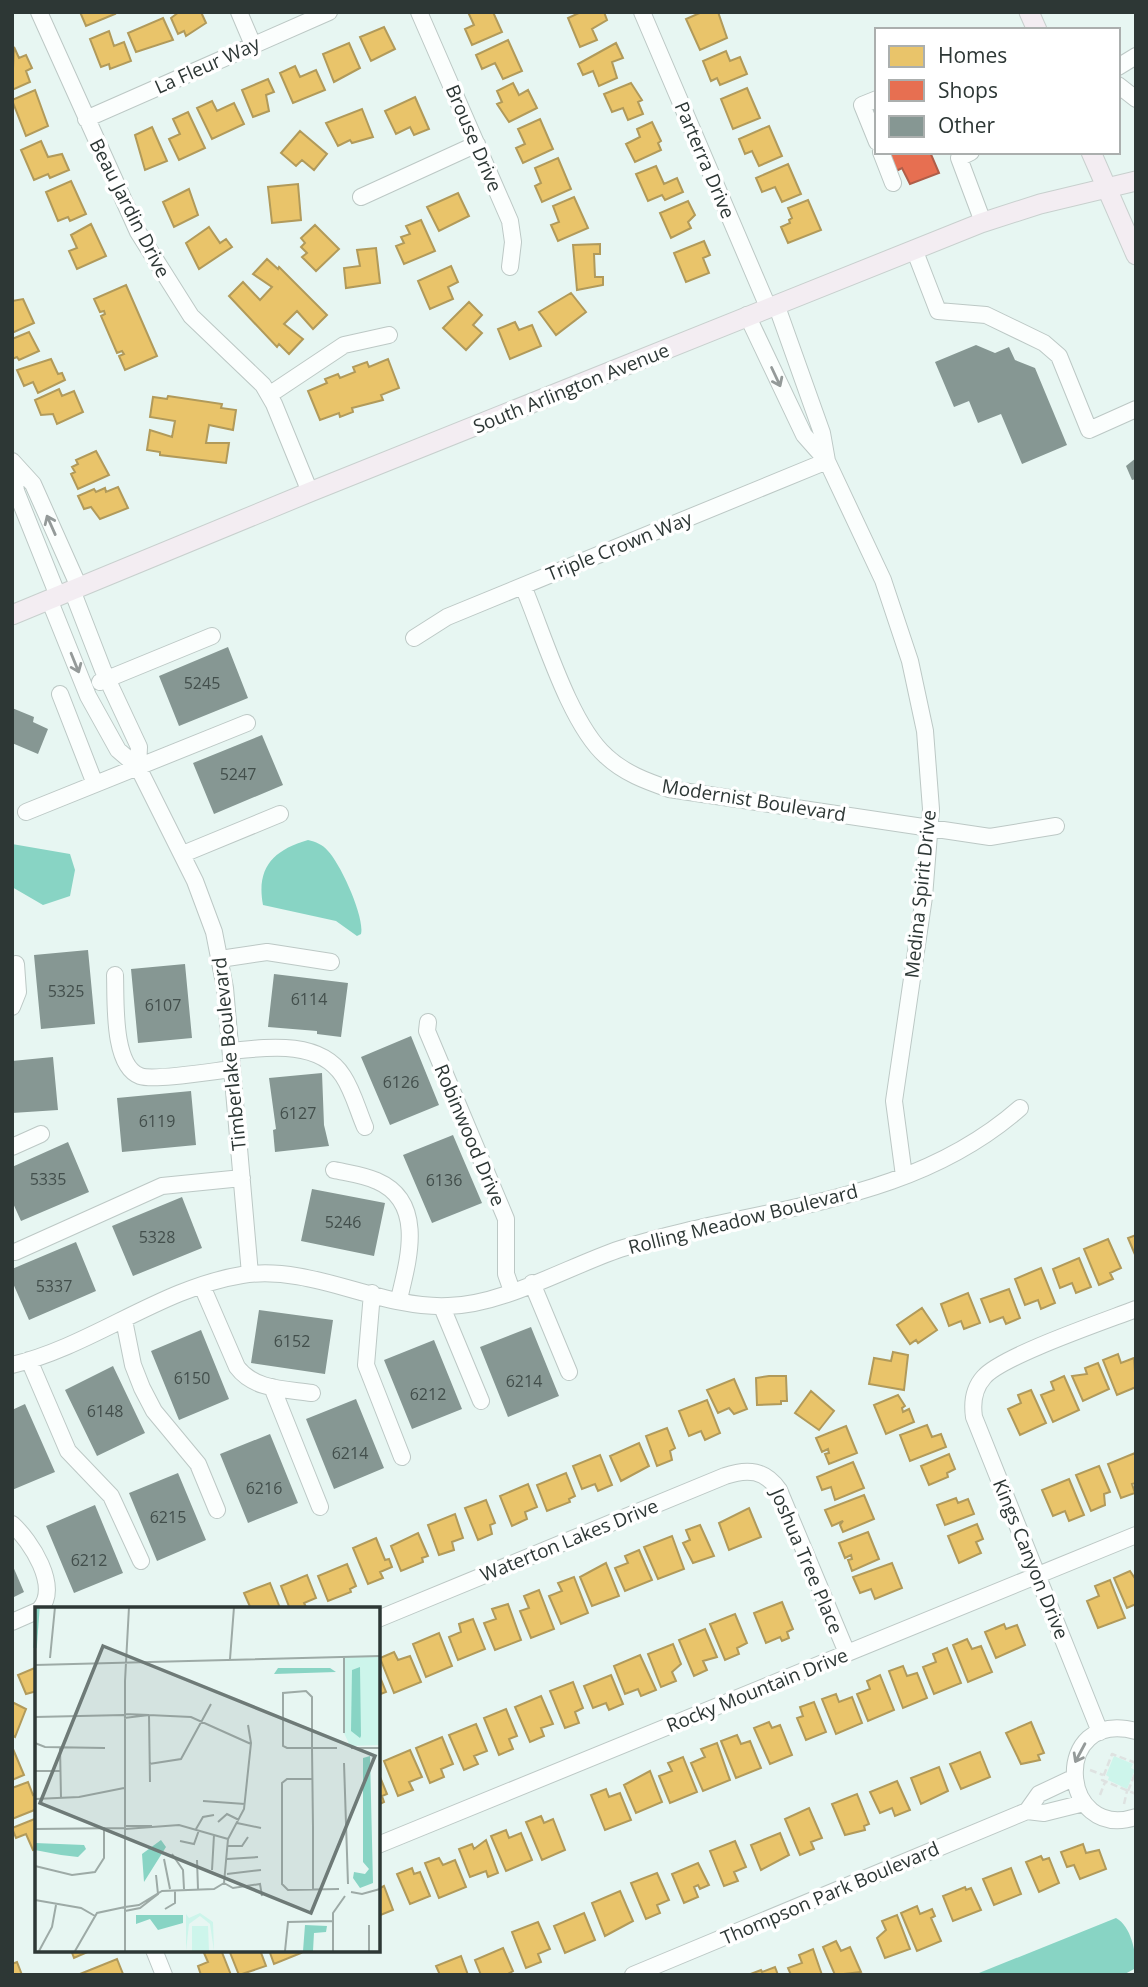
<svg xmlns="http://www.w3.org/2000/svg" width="1148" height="1987" viewBox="0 0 1148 1987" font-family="'Open Sans',sans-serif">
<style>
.green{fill:#cdf5eb}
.water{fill:#88d4c4}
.homes{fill:#e9c46a;stroke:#b19a5a;stroke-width:2}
.shops{fill:#e76f51;stroke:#af5e49;stroke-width:2}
.building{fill:#869793}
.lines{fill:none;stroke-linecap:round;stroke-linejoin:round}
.minor-casing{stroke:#bcc8c5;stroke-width:18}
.major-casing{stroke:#c8d0ce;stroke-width:21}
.path{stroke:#dee2e1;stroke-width:2.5;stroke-dasharray:7 3.5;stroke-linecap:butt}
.minor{stroke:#fbfefd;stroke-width:16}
.major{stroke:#f3edf2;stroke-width:19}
.oneway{stroke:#949a99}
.labels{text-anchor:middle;stroke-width:7;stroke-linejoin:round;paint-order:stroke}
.number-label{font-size:16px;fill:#434f4c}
.street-label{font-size:19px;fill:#2d3735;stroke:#fff}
.inset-river{fill:none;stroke:#88d4c4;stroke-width:3.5}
.inset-road{fill:none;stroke:#9daaa6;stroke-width:2}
.view{fill:#6e7a77;fill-opacity:0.15;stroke:#6e7a77;stroke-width:3.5}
.inset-edge{fill:none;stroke:#2d3735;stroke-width:3.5}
</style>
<rect width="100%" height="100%" fill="#e7f6f2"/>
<path class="green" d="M1114 1756 1133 1764 1131 1768 1135 1770 1127 1789 1108 1780 1109 1777 1106 1775Z"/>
<path class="water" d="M308 840C316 842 322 844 328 851 340 863 365 917 361 934L357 936 336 921 263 905C256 868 273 850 308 840Z
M12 844 70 854 75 870 70 896 43 905 12 887Z
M1116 1918C1131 1926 1136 1952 1136 1968L1123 1975H974Z"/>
<path class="homes" d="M80 12H114L115 14 86 26Z
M179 12H201L206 23 186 36 184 31 178 34 171 18Z
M468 12H493L502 32 472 45 465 29 474 25Z
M581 12H604L607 20 592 29 597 40 580 47 568 18Z
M702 12H718L727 38 700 50 686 19Z
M163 18 173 40 136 52 128 33Z
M384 27 395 49 371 61 360 37Z
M109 31 114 46 124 42 131 61 110 69 109 64 101 67 90 39Z
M508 40 522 71 503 79 495 63 482 69 476 55Z
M349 43 360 68 334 82 323 54Z
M616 43 623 58 612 62 617 78 599 86 593 71 583 75 578 64Z
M14 47 19 58 26 55 32 68 26 71 30 82 12 90Z
M726 51 730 61 740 57 747 74 720 85 717 78 711 81 703 61Z
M295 66 300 77 316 70 325 90 293 103 280 73Z
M268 79 274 92 266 95 269 111 253 117 242 90Z
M513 83 519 95 528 90 537 108 509 122 497 104 502 102 497 91Z
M631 83 642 100 638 102 643 114 628 120 623 108 612 112 604 94Z
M747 88 760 118 733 129 721 99Z
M35 90 48 126 26 136 12 100Z
M415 97 429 129 414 135 410 127 396 134 385 111Z
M212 101 217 111 234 103 244 124 212 139 197 108Z
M362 109 373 137 352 143 350 140 338 146 326 123Z
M188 112 205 148 179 160 169 139 180 134 173 119Z
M540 119 553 149 523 163 516 148 525 144 518 129Z
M652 122 661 141 658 143 661 150 635 162 626 144 640 137 637 129Z
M769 126 782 156 759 166 752 151 745 154 739 139Z
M152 127 167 161 145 170 135 135Z
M300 131 327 154 314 170 302 160 296 166 281 153Z
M41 141 48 157 62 154 69 170 50 178 48 174 34 180 21 150Z
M558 158 571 189 542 202 535 186 541 183 535 168Z
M788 164 801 194 782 202 775 187 762 192 756 178Z
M656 166 664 184 677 178 683 192 665 200 662 195 648 201 636 174Z
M71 181 86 214 70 221 68 217 58 221 46 192Z
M298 184 301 220 272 223 268 187Z
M189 189 198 215 174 227 163 202Z
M458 193 469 216 439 231 427 207Z
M574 197 588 228 558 241 551 225 559 222 553 206Z
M808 200 821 230 788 243 781 227 790 223 789 220 792 218 788 208Z
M688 201 695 215 688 222 691 228 671 238 660 213Z
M421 220 435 251 404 264 396 246 404 243 401 237 410 234 406 226Z
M91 224 106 256 77 269 69 251 77 248 71 235Z
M315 225 339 249 316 271 302 257 307 253 301 247 305 243 301 238Z
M209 227 220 243 226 239 232 247 199 269 186 243Z
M704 241 710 255 703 258 709 273 686 282 674 253Z
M600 244V254H594L595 277H603V285L577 290 573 245Z
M376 248 380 283 346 288 344 268 360 266 357 250Z
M267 259 278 269 279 267 327 315 313 329 297 311 284 324 303 339 289 354 279 344 277 347 229 296 243 282 260 300 272 287 253 274Z
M451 266 458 282 448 287 453 299 430 309 418 281Z
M126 285 157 356 125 370 119 356 124 354 122 351 117 353 101 316 105 314 104 311 100 312 94 299Z
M571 293 586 312 556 335 539 312Z
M23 299 34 323 12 333V301Z
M469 302 482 315 473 325 482 333 466 350 443 328Z
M515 322 519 330 532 325 541 346 510 359 498 329Z
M29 332 39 351 19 360 17 357 12 359V339Z
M51 359 58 374 62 373 65 380 38 393 33 382 24 386 17 370Z
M388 359 399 388 381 395 383 400 352 408 353 412 340 417 339 413 320 420 308 391 327 383 325 379 338 374 340 378 355 372 353 367 367 362 369 367Z
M59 389 62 396 74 391 83 412 57 424 53 414 41 415 35 400Z
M168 396 222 404 221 408 236 410 233 430 209 425 206 443H229L226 463 160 455V452L147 450 150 430 172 437 175 421 150 417 153 397 167 399Z
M96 451 109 475 78 489 71 474 75 472 72 467 78 464 76 460Z
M118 487 128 508 100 519 91 507 84 509 78 496 94 489 96 492 105 488 106 492Z
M1136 1235V1257L1128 1238Z
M1108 1239 1121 1268 1110 1273 1113 1279 1099 1285 1084 1249Z
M1079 1258 1091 1287 1076 1293 1072 1283 1060 1288 1053 1269Z
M1041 1268 1055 1303 1041 1309 1038 1300 1025 1305 1015 1279Z
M1009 1289 1020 1318 1006 1324 1003 1317 990 1322 981 1299Z
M968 1293 980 1323 964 1329 961 1321 949 1326 941 1304Z
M922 1308 937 1330 918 1343 916 1340 910 1344 897 1325Z
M893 1352 908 1355 904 1390 869 1384 874 1358 891 1361Z
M1118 1354 1121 1363 1134 1358 1136 1387 1117 1395 1103 1360Z
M1098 1363 1109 1389 1083 1401 1072 1376 1087 1374 1085 1368Z
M769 1376H786L787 1401H781V1404L757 1405 756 1378Z
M1064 1376 1079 1410 1053 1422 1041 1395 1054 1390 1051 1382Z
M734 1379 747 1409 734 1414 729 1408 718 1413 707 1390Z
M1031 1390 1046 1423 1020 1435 1008 1409 1021 1403 1018 1395Z
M811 1391 834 1411 819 1430 795 1413Z
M898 1395 905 1406 902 1408 903 1412 909 1409 914 1422 886 1434 874 1405Z
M707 1400 720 1433 705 1440 701 1431 689 1436 679 1411Z
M927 1425 932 1437 941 1434 946 1447 910 1461 900 1435Z
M846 1426 857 1453 829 1464 825 1454 829 1453 828 1449 822 1452 816 1438Z
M667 1428 675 1448 670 1451 672 1460 657 1466 646 1436Z
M639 1443 649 1466 621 1481 610 1456Z
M1135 1453 1136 1483 1132 1484 1135 1493 1121 1498 1108 1464Z
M949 1454 955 1469 947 1473 948 1477 929 1485 921 1466Z
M600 1455 612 1485 598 1491 595 1484 582 1489 573 1466Z
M853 1462 864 1488 835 1500 831 1487 822 1490 817 1477Z
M1099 1466 1110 1492 1104 1494 1105 1505 1091 1511 1076 1475Z
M566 1473 575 1496 569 1499 570 1502 547 1511 537 1485Z
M1069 1479 1084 1515 1069 1521 1065 1511 1053 1516 1042 1490Z
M528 1484 537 1507 525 1512 527 1519 512 1526 500 1496Z
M864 1495 874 1519 843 1532 840 1525 843 1521 832 1526 825 1510Z
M956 1498 958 1503 968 1499 974 1514 945 1525 937 1505Z
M486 1500 495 1523 490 1525 492 1534 478 1540 465 1508Z
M749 1508 761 1537 729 1550 719 1523Z
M455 1514 463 1538 452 1542 454 1550 439 1555 428 1525Z
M977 1524 983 1539 976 1542 981 1553 959 1563 948 1536Z
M700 1525 714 1556 693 1563 683 1543 690 1540 686 1530Z
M868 1532 879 1559 852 1571 848 1560 852 1559 851 1555 845 1558 839 1543Z
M418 1533 428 1556 422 1558 423 1562 401 1571 391 1546Z
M672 1536 684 1569 658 1579 644 1547Z
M376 1538 385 1560 389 1559 392 1567 380 1572 383 1578 368 1584 353 1548Z
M639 1550 652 1580 625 1591 615 1568 628 1563 625 1556Z
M606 1563 619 1596 592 1606 580 1577Z
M892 1563 902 1588 875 1599 871 1589 860 1593 853 1577Z
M347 1564 356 1586 350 1589 351 1592 328 1601 318 1576Z
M1130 1571 1136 1580V1604L1127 1608 1114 1578Z
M307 1575 316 1598 304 1603 307 1609H290L281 1586Z
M574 1577 588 1613 561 1624 549 1596 562 1591 558 1583Z
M1110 1580 1125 1618 1098 1628 1087 1601 1099 1596 1095 1586Z
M270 1583 280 1608 251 1609 244 1593Z
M539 1590 554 1629 531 1638 520 1611 529 1608 524 1596Z
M782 1602 793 1629 787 1632 789 1638 782 1641 780 1637 766 1643 754 1613Z
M508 1604 521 1640 495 1650 484 1623 496 1619 492 1609Z
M735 1614 747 1643 737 1648 739 1654 725 1660 710 1624Z
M473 1619 485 1649 458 1660 449 1637 461 1632 459 1624Z
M1004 1624 1006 1629 1017 1625 1025 1645 996 1658 985 1632Z
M705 1629 717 1657 703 1661 707 1670 694 1676 679 1640Z
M439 1633 452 1666 426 1677 413 1644Z
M967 1639 972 1649 981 1646 992 1672 968 1682 953 1645Z
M673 1644 681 1664 672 1672 676 1681 661 1687 648 1654Z
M947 1648 961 1683 934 1694 923 1667 936 1662 933 1654Z
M394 1652 398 1660 410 1656 421 1682 394 1693 380 1658Z
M640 1655 656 1690 641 1696 638 1689 625 1694 614 1666Z
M903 1666 907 1676 917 1673 927 1698 903 1708 889 1671Z
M37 1667V1691L26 1694 18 1675Z
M378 1672 386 1692 378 1695Z
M611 1675 623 1704 609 1710 606 1703 593 1708 584 1686Z
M880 1675 894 1710 868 1721 857 1694 870 1689 867 1681Z
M573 1682 583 1708 575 1712 579 1723 565 1728 550 1691Z
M836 1694 839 1702 852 1697 862 1723 836 1734 822 1699Z
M541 1696 553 1724 541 1728 544 1736 530 1742 515 1707Z
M12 1702 26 1709 15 1737 12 1735Z
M814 1702 826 1732 806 1740 797 1718 803 1716 800 1707Z
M506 1709 517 1736 509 1739 513 1749 499 1755 484 1718Z
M769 1722 772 1728 780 1725 792 1755 770 1764 754 1728Z
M1031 1722 1044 1753 1038 1755 1040 1760 1021 1764 1006 1733Z
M476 1724 487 1751 474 1756 478 1764 464 1770 449 1735Z
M737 1735 741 1744 750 1741 761 1768 736 1778 721 1741Z
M442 1737 453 1764 441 1769 444 1777 430 1783 416 1748Z
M717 1743 730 1780 703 1791 691 1763 705 1757 701 1749Z
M13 1749 24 1775 12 1780V1750Z
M410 1750 422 1777 409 1782 413 1790 398 1796 384 1761Z
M980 1752 990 1777 961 1789 950 1764Z
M683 1757 697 1792 670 1803 659 1776 672 1771 668 1763Z
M939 1767 948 1791 921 1804 911 1778Z
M650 1771 662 1802 636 1813 624 1785Z
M378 1772 387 1794 382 1796 384 1802 378 1805Z
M897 1781 910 1810 895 1816 892 1808 880 1813 870 1792Z
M28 1782 33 1795 37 1793V1809L12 1819V1788Z
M606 1789 609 1797 620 1793 631 1820 605 1830 591 1795Z
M857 1794 869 1824 864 1826 865 1830 845 1835 832 1804Z
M809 1808 822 1838 811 1842 814 1849 800 1855 785 1819Z
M541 1816 544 1823 553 1819 565 1850 542 1860 526 1822Z
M37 1818V1849L33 1850 26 1834 16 1838 12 1828Z
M506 1830 509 1838 521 1833 532 1860 506 1871 491 1836Z
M780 1833 789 1855 761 1870 751 1845Z
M486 1840 498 1873 488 1877 486 1871 470 1877 459 1849 472 1844 474 1849Z
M735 1841 746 1867 734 1872 738 1881 724 1886 710 1851Z
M1083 1844 1086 1853 1099 1850 1106 1869 1080 1879 1074 1865 1067 1867 1061 1852Z
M1041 1856 1043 1860 1049 1858 1059 1883 1039 1892 1026 1862Z
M439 1858 443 1865 455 1860 466 1887 439 1898 425 1863Z
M698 1863 709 1885 700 1889 698 1885 694 1887 698 1897 684 1903 672 1874Z
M412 1868 414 1874 420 1872 430 1896 410 1904 397 1874Z
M1011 1868 1021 1894 994 1905 983 1879Z
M657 1873 669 1900 657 1905 660 1913 646 1919 631 1883Z
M384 1886 393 1910 378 1916V1889Z
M965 1887 966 1890 971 1888 981 1910 953 1921 943 1896Z
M620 1891 633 1921 605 1936 592 1903Z
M917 1906 920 1914 932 1909 935 1916 931 1918 941 1941 917 1951 901 1913Z
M584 1913 595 1940 565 1953 554 1926Z
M897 1915 910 1949 885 1958 877 1938 886 1930 882 1921Z
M538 1922 550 1949 538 1954 541 1962 526 1968 512 1932Z
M836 1941 841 1951 850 1947 861 1972 835 1975 823 1947Z
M503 1948 513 1971 506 1975H481L475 1960Z
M813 1949 822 1975H791L788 1968 802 1963 799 1955Z
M71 1950H92L74 1958Z
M211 1950H221L231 1975H201L198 1966 208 1962 204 1953Z
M229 1950H260L266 1966 239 1975Z
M269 1950H299L301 1953 274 1964Z
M461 1956 468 1975H440L436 1966Z
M117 1959 123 1974H80Z
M17 1962 22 1975H12V1964Z
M775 1967 778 1975H748L761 1970 762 1972Z"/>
<path class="shops" d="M886 152H930L939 173 910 184 902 168 894 172Z"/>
<path class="building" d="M976 345 995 353 1009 347 1015 360 1035 368 1067 445 1022 464 1001 414 978 423 969 401 954 407 935 362Z
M1136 458V479L1132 480 1126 466Z
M228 647 248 698 179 726 159 676Z
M12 708 34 717 33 722 48 729 38 754 12 743Z
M262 735 283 785 214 814 193 763Z
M88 950 95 1024 41 1029 34 955Z
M185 964 192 1038 138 1043 131 969Z
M274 974 348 983 341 1037 317 1034V1031L268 1027Z
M411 1036 439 1105 390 1125 361 1057Z
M53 1057 58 1110 12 1113V1061Z
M322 1073 324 1125 329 1146 275 1152 273 1130 276 1129 269 1078Z
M191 1091 196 1145 122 1152 117 1098Z
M453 1135 482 1203 432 1223 403 1155Z
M68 1142 89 1192 21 1221 12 1201V1167Z
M312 1189 385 1203 374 1256 301 1241Z
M182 1197 202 1248 133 1276 112 1226Z
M76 1242 96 1291 29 1320 12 1281V1269Z
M259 1310 333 1320 325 1374 251 1363Z
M531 1327 559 1396 508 1417 480 1347Z
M201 1330 229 1399 179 1420 151 1351Z
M434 1340 462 1409 412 1429 384 1360Z
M113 1366 145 1433 97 1456 65 1390Z
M356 1399 384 1468 334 1489 306 1419Z
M25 1404 55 1472 12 1490V1410Z
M270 1434 298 1503 248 1523 220 1454Z
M178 1473 206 1540 157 1561 129 1493Z
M95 1505 123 1573 74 1593 46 1526Z
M12 1564 24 1592 12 1598Z"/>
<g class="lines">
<g class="minor-casing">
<path id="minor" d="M39 12 138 232 191 316 263 385 274 404 310 492
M239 12 253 45
M419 12 510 221 513 242 510 267
M642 12 768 307
M1118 67 1136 56
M1118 85 1136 99
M877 99 862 105 877 142
M86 119 329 12
M881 152 893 183
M971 152 959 158 983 222
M361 197 477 144
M914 249 938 311 986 315 1044 343 1059 356 1089 430 1136 409
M747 315 804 435 827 461 822 433 776 304
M269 395 344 345 389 335
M12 461 33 484 79 587
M12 461 16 491 58 596
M523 586C543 633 569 723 606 756 624 773 646 781 669 789L990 837 1056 826
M72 590 103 670 139 747 138 767
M49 599 88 696 118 750 138 767 195 881 214 932 225 988 250 1274
M414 638 447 617 827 461 883 580 910 661 925 731 931 809 924 897 894 1101 904 1176
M100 682 212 636
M60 694 95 784
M26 812 247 723
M183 854 280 814
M220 959 267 952 331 962
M115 975C116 1000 112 1066 140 1076 154 1081 214 1071 232 1069
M12 1007 18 992 16 964
M428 1022 427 1031 506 1219V1274L512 1291
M231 1051C268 1047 320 1040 343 1076 353 1091 358 1111 365 1127
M12 1147 41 1134
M334 1170C348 1173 364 1175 377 1181 426 1202 408 1261 399 1299
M15 1252 162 1186 242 1178
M532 1283 569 1372
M202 1286 237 1367C254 1390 285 1389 312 1393
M372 1293 366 1365 402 1457
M442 1307 481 1401
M124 1320 133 1365 142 1388 154 1411 198 1464 217 1510
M29 1360 68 1451 111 1496 141 1561
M12 1365C92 1346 161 1288 242 1275 313 1264 378 1309 448 1306 503 1305 567 1267 620 1249 758 1205 906 1208 1020 1108
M272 1387 320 1507
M12 1524C31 1541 60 1586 40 1609
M378 1619 725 1476C748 1468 765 1470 779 1490L847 1653
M12 1622 37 1611
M1136 1731C1050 1708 1059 1842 1136 1817
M1100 1732 974 1417C972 1403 974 1388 984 1377 1002 1356 1105 1321 1136 1309
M1073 1778 1039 1794 1027 1811 1044 1813 1084 1803
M378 1845 1136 1535
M154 1950 164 1975
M633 1975 1027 1811"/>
</g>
<g class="major-casing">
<path id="major" d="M1029 12 1037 30
M1091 152 1136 255
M12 615 310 492 981 223 1040 204 1136 181"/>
</g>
<path class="path" d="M1136 1763 1112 1754 1102 1780 1136 1794
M1090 1770 1103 1775
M1128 1791 1136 1771
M1100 1795 1105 1782
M1124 1804 1127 1791"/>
<use href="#minor" class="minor"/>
<use href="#major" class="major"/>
</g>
<defs><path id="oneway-shaft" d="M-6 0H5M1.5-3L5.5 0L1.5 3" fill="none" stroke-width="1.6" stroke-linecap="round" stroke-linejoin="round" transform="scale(1.75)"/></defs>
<g class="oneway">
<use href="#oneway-shaft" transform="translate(776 377) rotate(65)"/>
<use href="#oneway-shaft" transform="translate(51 525) rotate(-114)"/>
<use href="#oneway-shaft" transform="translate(75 663) rotate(68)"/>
<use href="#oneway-shaft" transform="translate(1080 1753) rotate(118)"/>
</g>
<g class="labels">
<g class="number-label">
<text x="202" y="689">5245</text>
<text x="238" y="780">5247</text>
<text x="66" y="997">5325</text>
<text x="309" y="1005">6114</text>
<text x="163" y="1011">6107</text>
<text x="401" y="1088">6126</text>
<text x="298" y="1119">6127</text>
<text x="157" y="1127">6119</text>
<text x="48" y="1185">5335</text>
<text x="444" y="1186">6136</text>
<text x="343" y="1228">5246</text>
<text x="157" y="1243">5328</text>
<text x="54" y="1292">5337</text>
<text x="292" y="1347">6152</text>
<text x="192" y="1384">6150</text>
<text x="524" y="1387">6214</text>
<text x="428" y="1400">6212</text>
<text x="105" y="1417">6148</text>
<text x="350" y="1459">6214</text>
<text x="264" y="1494">6216</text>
<text x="168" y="1523">6215</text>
<text x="89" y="1566">6212</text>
</g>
<g class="street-label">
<text transform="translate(207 65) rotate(-24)" y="7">La Fleur Way</text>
<text transform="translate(474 138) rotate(67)" y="7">Brouse Drive</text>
<text transform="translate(705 160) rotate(67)" y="7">Parterra Drive</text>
<text transform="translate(130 208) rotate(63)" y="7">Beau Jardin Drive</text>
<text transform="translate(571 388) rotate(-22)" y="7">South Arlington Avenue</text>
<text transform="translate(619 546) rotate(-22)" y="7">Triple Crown Way</text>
<text transform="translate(754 800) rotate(9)" y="7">Modernist Boulevard</text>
<text transform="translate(920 894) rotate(-84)" y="7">Medina Spirit Drive</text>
<text transform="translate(229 1054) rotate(-96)" y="7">Timberlake Boulevard</text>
<text transform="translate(470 1135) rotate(67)" y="7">Robinwood Drive</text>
<text transform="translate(743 1219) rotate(-14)" y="7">Rolling Meadow Boulevard</text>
<text transform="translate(569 1540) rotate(-22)" y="7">Waterton Lakes Drive</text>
<text transform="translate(1031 1559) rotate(68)" y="7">Kings Canyon Drive</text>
<text transform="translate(807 1561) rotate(67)" y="7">Joshua Tree Place</text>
<text transform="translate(757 1690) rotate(-22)" y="7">Rocky Mountain Drive</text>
<text transform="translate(830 1893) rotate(-23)" y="7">Thompson Park Boulevard</text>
</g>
</g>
<g transform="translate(35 1607)">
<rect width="345" height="345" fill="#e7f6f2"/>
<path d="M345 49V138L315 139 309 126V50ZM165 306 178 315 179 344 175 317 165 309 154 317 151 344V307L154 311ZM157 319H173L174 344H157Z" fill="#cdf5eb"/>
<path d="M325 60 326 129 325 131 316 124 317 63ZM243 61H295L301 65 239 67ZM335 149 338 276 325 281 318 271 319 265 330 267 334 262 328 255V151ZM126 233 131 240 109 275 107 247ZM0 236 49 238 51 242 43 250 26 248 0 243ZM101 308H148V316L123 323 115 312 101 317ZM270 318 292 319 291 325 279 326 278 344H268Z" fill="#88d4c4"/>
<path class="inset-river" d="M0 41 3 0"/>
<path class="inset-road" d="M15 51 20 0M195 52 199 0M0 58 345 49M89 107 114 108 89 111M0 110 89 108M309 126V50M0 136 10 140 70 141M25 140 26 191M316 141H345M309 156 313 277M114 157 146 152 176 97M0 164H25M277 172H252L247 176V277L253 283 304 282M115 175 114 108 156 110 216 137M0 192 44 190 89 181M168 194 210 197M183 215 192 207 204 213M202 216 226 221M90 219H117M0 222 90 221M90 222 144 218 193 232M161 222 168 210 179 208M145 234 159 237 164 223M192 239H207L213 230M137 247 148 263 149 282M129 252 135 282M192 252 223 250M162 253 163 282M0 259 37 268 60 265 69 251V220M177 263 179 228M192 267 226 263M189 276 193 232 209 202 216 136 213 118M189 276 198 281 225 277 227 289M278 283V220L277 141V90L271 84 248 86V139L252 141H302M316 285 327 287 345 282M0 293 46 301 60 309M90 300 104 298 127 284 179 282 189 276M130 302 140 296V283M90 304 105 301 123 287 121 268M334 318V344M4 344 17 320 21 298M40 344 62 306 90 300M90 344V74L94 0M250 344 253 315 298 314M298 344V306L310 289"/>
<path class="view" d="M68 39 340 149 276 306 5 196Z"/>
<rect width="345" height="345" class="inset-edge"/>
</g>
<rect width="1148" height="1987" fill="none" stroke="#2d3735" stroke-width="28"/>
<rect x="875" y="28" width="245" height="126" fill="#ffffff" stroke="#abafae" stroke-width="2"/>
<rect x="889" y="46" width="35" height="21" fill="#e9c46a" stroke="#abafae" stroke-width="2"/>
<text x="938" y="63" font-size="21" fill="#2d3735">Homes</text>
<rect x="889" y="80" width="35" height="21" fill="#e76f51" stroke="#abafae" stroke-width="2"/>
<text x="938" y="98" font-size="21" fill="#2d3735">Shops</text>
<rect x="889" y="116" width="35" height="21" fill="#869793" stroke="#abafae" stroke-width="2"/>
<text x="938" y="133" font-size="21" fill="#2d3735">Other</text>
</svg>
